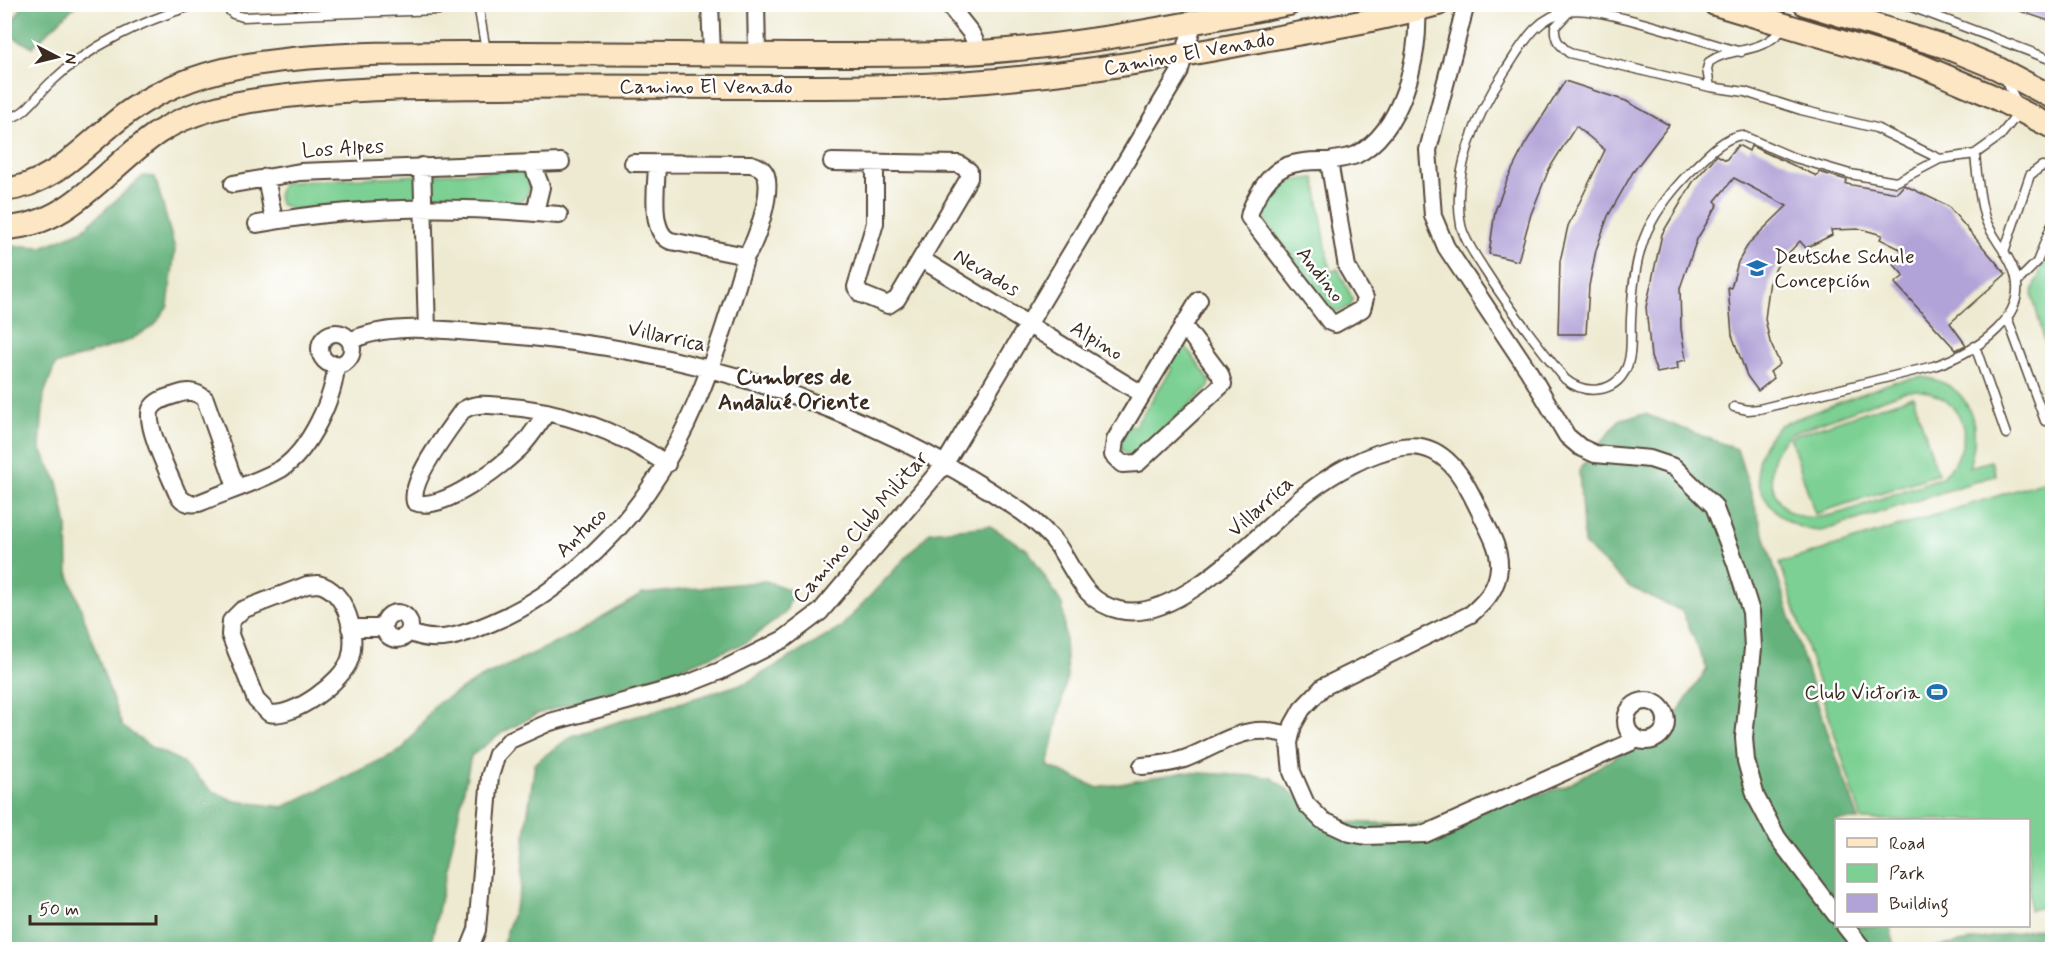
<svg xmlns="http://www.w3.org/2000/svg" width="2057" height="954" viewBox="0 0 2057 954" font-family="Mynerve,sans-serif">
<style>
.green{fill:#7cd093;stroke:#5c7d58;stroke-width:1.5;fill-rule:evenodd}
.forest{fill:#65b27d;stroke:#506e4e;stroke-width:1.5}
.building{fill:#b1a2d7}
.lines{fill:none;stroke-linecap:round;stroke-linejoin:round}
.lane-casing{stroke:#564739;stroke-width:11}
.street-casing{stroke:#564739;stroke-width:20}
.secondary-casing{stroke:#564739;stroke-width:26}
.lane{stroke:#fff;stroke-width:8}
.street{stroke:#fff;stroke-width:16}
.secondary{stroke:#fce6c4;stroke-width:22}
.labels{text-anchor:middle;stroke-width:5;stroke-linejoin:round;paint-order:stroke}
.street-label{font-size:21px;fill:#3b2a1e;stroke:#fff}
.poi-label{font-size:21px;fill:#3b2a1e;stroke:#fff;text-anchor:start}
.neighbourhood-label{font-size:22px;font-weight:bold;fill:#3b2a1e;stroke:#fff}
</style>
<rect width="100%" height="100%" fill="#fff"/>
<filter id="ink" filterUnits="userSpaceOnUse"><feTurbulence type="fractalNoise" baseFrequency=".0167" numOctaves="2"/><feDisplacementMap in="SourceGraphic" scale="12" xChannelSelector="R" yChannelSelector="G"/><feConvolveMatrix kernelMatrix="1 2 1 2 8 2 1 2 1" color-interpolation-filters="sRGB"/></filter>
<filter id="wash" filterUnits="userSpaceOnUse"><feTurbulence type="fractalNoise" baseFrequency=".008" numOctaves="4" result="noise"/><feDisplacementMap in="SourceGraphic" scale="24" xChannelSelector="R" yChannelSelector="G"/><feGaussianBlur stdDeviation="1.35" result="paint"/><feColorMatrix in="noise" values="0 0 0 0 0 0 0 0 0 0 0 0 0 0 0 0 0 1.4 0 .05"/><feComposite in="paint" operator="in"/></filter>
<g filter="url(#wash)">
<rect width="100%" height="100%" fill="#eeead1"/>
<path class="green" d="M514 170H520L527 179 530 188 524 199 517 203 382 202 294 210 280 204 278 196 282 184 290 182Z
M1315 178 1330 272 1338 269 1353 300 1350 306 1339 312 1331 309 1265 221 1262 211C1278 184 1283 180 1315 178Z
M2052 238V370L2032 294Z
M1180 347H1186L1210 381 1209 387 1139 451 1127 455 1122 451 1120 443 1129 425 1135 426 1172 369 1167 363Z
M1923 377C1972 385 1982 425 1969 467L1991 461 1996 475 1822 531C1784 531 1745 492 1761 452 1765 441 1772 433 1780 425L1893 382ZM1916 390C1967 396 1979 444 1942 477 1920 485 1898 493 1876 500 1841 513 1785 539 1772 483 1768 463 1776 447 1790 434L1903 392Z
M1913 396 1938 474 1815 514 1790 437Z
M2052 479V905L2029 910 2028 820H1862L1780 563Z"/>
<path class="forest" d="M24 4H76V5L32 47 5 33Z
M143 176 155 177 175 249 168 306 154 326 128 341 55 365 44 394 40 448 58 482 67 526 68 572 122 726 151 747 180 761 212 791 235 801 283 807 402 750 436 704 481 678 577 633 642 594 766 581 794 591 785 613 745 643 657 677 537 714 502 733 471 756 430 949H5V245L42 247 81 231Z
M1645 414 1737 449 1817 702 1859 820H1836V926H1889L1894 943 1891 950H501L521 888 526 826 535 763 572 736 748 682 839 629 930 532 990 526 1028 550 1063 606 1067 677 1048 766 1098 788 1184 772 1271 777 1331 822 1427 824 1565 787 1669 725 1707 669 1682 611 1630 587 1584 544 1579 470 1620 419Z
M2052 926V949H1925Z"/>
<g id="blocks">
<path class="building" d="M2008 4H2052V22L2008 7Z
M1565 81 1626 101 1669 125 1633 172 1608 216 1596 250 1589 286 1586 334H1558L1560 261 1568 226 1605 150 1576 126 1549 169 1531 214 1518 261 1489 254 1495 211 1507 180 1525 144Z
M1738 145 1749 151 1751 146 1817 176 1819 172 1847 180 1846 184 1897 193 1904 185 1948 206 2006 274 1950 323 1966 345 1956 350 1895 283 1904 276 1890 260 1902 250 1880 239 1882 235 1861 229 1831 230 1832 235 1806 248 1800 241 1778 264 1770 280 1765 319 1770 342 1780 364 1770 372 1774 378 1758 391 1747 376 1732 335 1728 287 1731 288 1738 262 1749 243 1787 206 1734 178 1715 201 1718 204 1697 239 1680 288 1681 329 1686 360 1677 362 1678 369 1657 373 1651 357 1646 307 1662 234 1693 182 1717 155 1726 160Z"/>
</g>
</g>
<g filter="url(#ink)">
<use href="#blocks" fill-opacity="0" stroke="#564739" stroke-width="1.5"/>
<g class="lines">
<g class="lane-casing">
<path id="lane" d="M223 4 233 14 243 17 439 10
M478 4 486 51
M1904 4 2052 60
M1568 13 1555 27C1554 40 1559 44 1569 53L1710 87 1745 92 1801 110 1876 128 1940 159 1975 154 2000 136 2021 110 2005 79
M1741 52C1706 43 1598 5 1569 11 1535 17 1523 44 1505 71 1477 113 1451 173 1461 225 1464 240 1476 256 1484 269 1509 308 1536 343 1565 379 1584 395 1614 394 1626 369 1633 354 1630 334 1631 319 1634 253 1643 220 1690 172 1705 158 1720 139 1741 135L1792 157 1850 174 1896 182 1940 159
M1710 87 1707 69 1709 62C1733 45 1758 57 1784 28
M4 119C26 117 35 97 50 83 91 44 141 22 194 5
M2004 252 2030 175 2042 166 2052 168
M2017 282 2037 262 2052 224
M2007 317 2045 421
M1975 346 2006 434
M1734 407 1748 410 1759 409 1934 366C1975 352 2035 316 2012 266 2005 249 1991 236 1985 218 1979 198 1977 175 1975 154"/>
</g>
<g class="street-casing">
<path id="street" d="M710 4 712 53
M756 4 757 53
M948 4 971 33 980 52
M1466 4 1428 150 1433 216 1446 247 1528 370 1567 436 1580 447 1595 454 1650 459 1674 467 1714 506 1736 564 1751 612 1753 648 1744 738 1746 761 1756 797 1777 837 1836 915
M1329 161 1347 267 1365 298 1362 309 1335 324 1330 322 1249 217C1250 209 1254 202 1258 195 1275 164 1293 160 1329 161Z
M1329 161C1338 159 1348 158 1356 155 1402 132 1420 56 1417 10
M832 162 959 164 969 171V178L897 299 888 305 861 294 856 287 875 223V163
M532 163 541 187 535 212
M657 163C657 184 648 233 671 241L746 256
M422 166 427 330
M266 177 274 221
M233 184 300 172 561 162
M257 224C355 206 459 205 559 215
M921 259 1142 394
M1183 325 1220 374 1223 384 1138 463 1122 464 1113 455 1115 440 1199 300
M320 349a16 16 0 1 1 32 0a16 16 0 1 1-32 0Z
M350 341C388 322 441 330 483 333 679 346 859 400 1022 512 1036 522 1048 532 1058 546 1076 573 1084 602 1119 610 1179 625 1264 527 1307 493 1333 473 1368 453 1402 447 1446 440 1465 481 1481 514 1489 531 1500 548 1499 567 1498 588 1485 602 1471 614L1323 687 1302 709 1293 725 1289 743 1292 772 1306 804 1322 820 1350 833 1366 836 1425 834 1638 739
M547 412C538 425 530 438 519 449 501 466 440 514 415 502 409 481 449 429 462 411 474 402 488 405 502 406 563 410 616 430 667 464
M236 487 205 399C195 390 187 391 175 395 166 398 156 400 151 409 144 424 170 476 177 493 182 502 189 505 199 503 225 492 256 483 281 469 309 451 335 397 336 364
M318 584C346 590 358 634 350 659 343 681 293 719 269 713L256 700 230 635 231 621 242 610 307 585Z
M384 626a13 13 0 1 1 26 0a13 13 0 1 1-26 0Z
M350 628H384
M409 632C436 646 465 634 491 623 523 610 553 590 579 567 678 482 710 377 746 256 757 241 772 193 766 175 763 168 758 166 751 164L633 163
M1626 721a20 20 0 1 1 40 0a20 20 0 1 1-40 0Z
M1142 766C1156 765 1170 764 1184 759 1212 749 1236 729 1267 731 1275 731 1283 734 1290 735
M1845 926 1864 950
M469 950 477 930 490 776 497 754 510 740 550 722 682 686 720 671 784 639 820 612 944 465 1179 73 1193 24"/>
</g>
<g class="secondary-casing">
<path id="secondary" d="M1715 4 1922 66 1990 95 2052 127
M1805 4 1946 47 1997 68 2052 97
M4 190C58 184 89 139 131 110 171 82 220 68 268 62 351 51 438 53 521 53 661 53 801 57 940 54 1058 51 1174 26 1289 4
M4 228C72 226 107 166 159 132 190 112 228 104 264 99 337 88 413 88 486 87 623 85 759 89 895 86 1019 83 1141 64 1263 40 1322 29 1381 20 1438 4"/>
</g>
<use href="#lane" class="lane"/>
<use href="#street" class="street"/>
<use href="#secondary" class="secondary"/>
</g>
</g>
<defs>
<g id="school-bare" transform="scale(1.62)"><path d="M0-5L7-2L0 1L-7-2ZM-4 1L0 2.5L4 1V4Q0 6-4 4Z" fill="#1f6fb2" stroke="#fff" stroke-width="2.5" paint-order="stroke"/></g>
<g id="stadium-bare" transform="scale(1.62)"><path d="M0-5a6.5 5 0 1 0 0 10a6.5 5 0 1 0 0-10ZM-3.5-1.8h7v3.6h-7Z" fill="#1f6fb2" stroke="#fff" stroke-width="2.5" paint-order="stroke"/></g>
</defs>
<g fill-rule="evenodd">
<use href="#school-bare" x="1757" y="268"/>
<use href="#stadium-bare" x="1937" y="692"/>
</g>
<g class="labels">
<g class="street-label">
<text transform="translate(1189 53) rotate(-10)" y="7">Camino El Venado</text>
<text x="706" y="93">Camino El Venado</text>
<text transform="translate(343 148) rotate(-3)" y="7">Los Alpes</text>
<text transform="translate(987 272) rotate(31)" y="7">Nevados</text>
<text transform="translate(1321 274) rotate(52)" y="7">Andino</text>
<text transform="translate(667 336) rotate(12)" y="7">Villarrica</text>
<text transform="translate(1097 340) rotate(31)" y="7">Alpino</text>
<text transform="translate(1260 506) rotate(-42)" y="7">Villarrica</text>
<text transform="translate(860 527) rotate(-49)" y="7">Camino Club Militar</text>
<text transform="translate(581 532) rotate(-44)" y="7">Antuco</text>
</g>
<g class="poi-label">
<text x="1774" y="263">Deutsche Schule<tspan x="1774" dy="24">Concepción</tspan></text>
<text x="1920" y="699" text-anchor="end">Club Victoria</text>
</g>
<g class="neighbourhood-label">
<text x="794" y="384">Cumbres de<tspan x="794" dy="25">Andalué Oriente</tspan></text>
</g>
</g>
<rect width="2057" height="954" fill="none" stroke="#fff" stroke-width="24"/>
<rect x="1835" y="819" width="195" height="108" fill="#ffffff" stroke="#b1aaa5" stroke-width="1.5"/>
<rect x="1847" y="838" width="30" height="9" fill="#fce6c4" stroke="#b1aaa5" stroke-width="1.5"/>
<text x="1889" y="849" font-size="18" fill="#3b2a1e">Road</text>
<rect x="1847" y="864" width="30" height="18" fill="#7cd093" stroke="#b1aaa5" stroke-width="1.5"/>
<text x="1889" y="879" font-size="18" fill="#3b2a1e">Park</text>
<rect x="1847" y="894" width="30" height="18" fill="#b1a2d7" stroke="#b1aaa5" stroke-width="1.5"/>
<text x="1889" y="909" font-size="18" fill="#3b2a1e">Building</text>
<g transform="translate(57 57) rotate(97)" stroke="#ffffff" stroke-width="4.5" paint-order="stroke">
<path d="M0-4.5L10 22L0 15L-10 22Z" fill="#3b2a1e"/>
<text y="-9" font-size="16" font-weight="bold" text-anchor="middle" fill="#3b2a1e">N</text>
</g>
<path d="M30 915v9h126v-9" fill="none" stroke="#3b2a1e" stroke-width="3"/>
<text x="39" y="915" font-size="18" fill="#3b2a1e" stroke="#ffffff" stroke-width="4.5" paint-order="stroke">50 m</text>
</svg>
